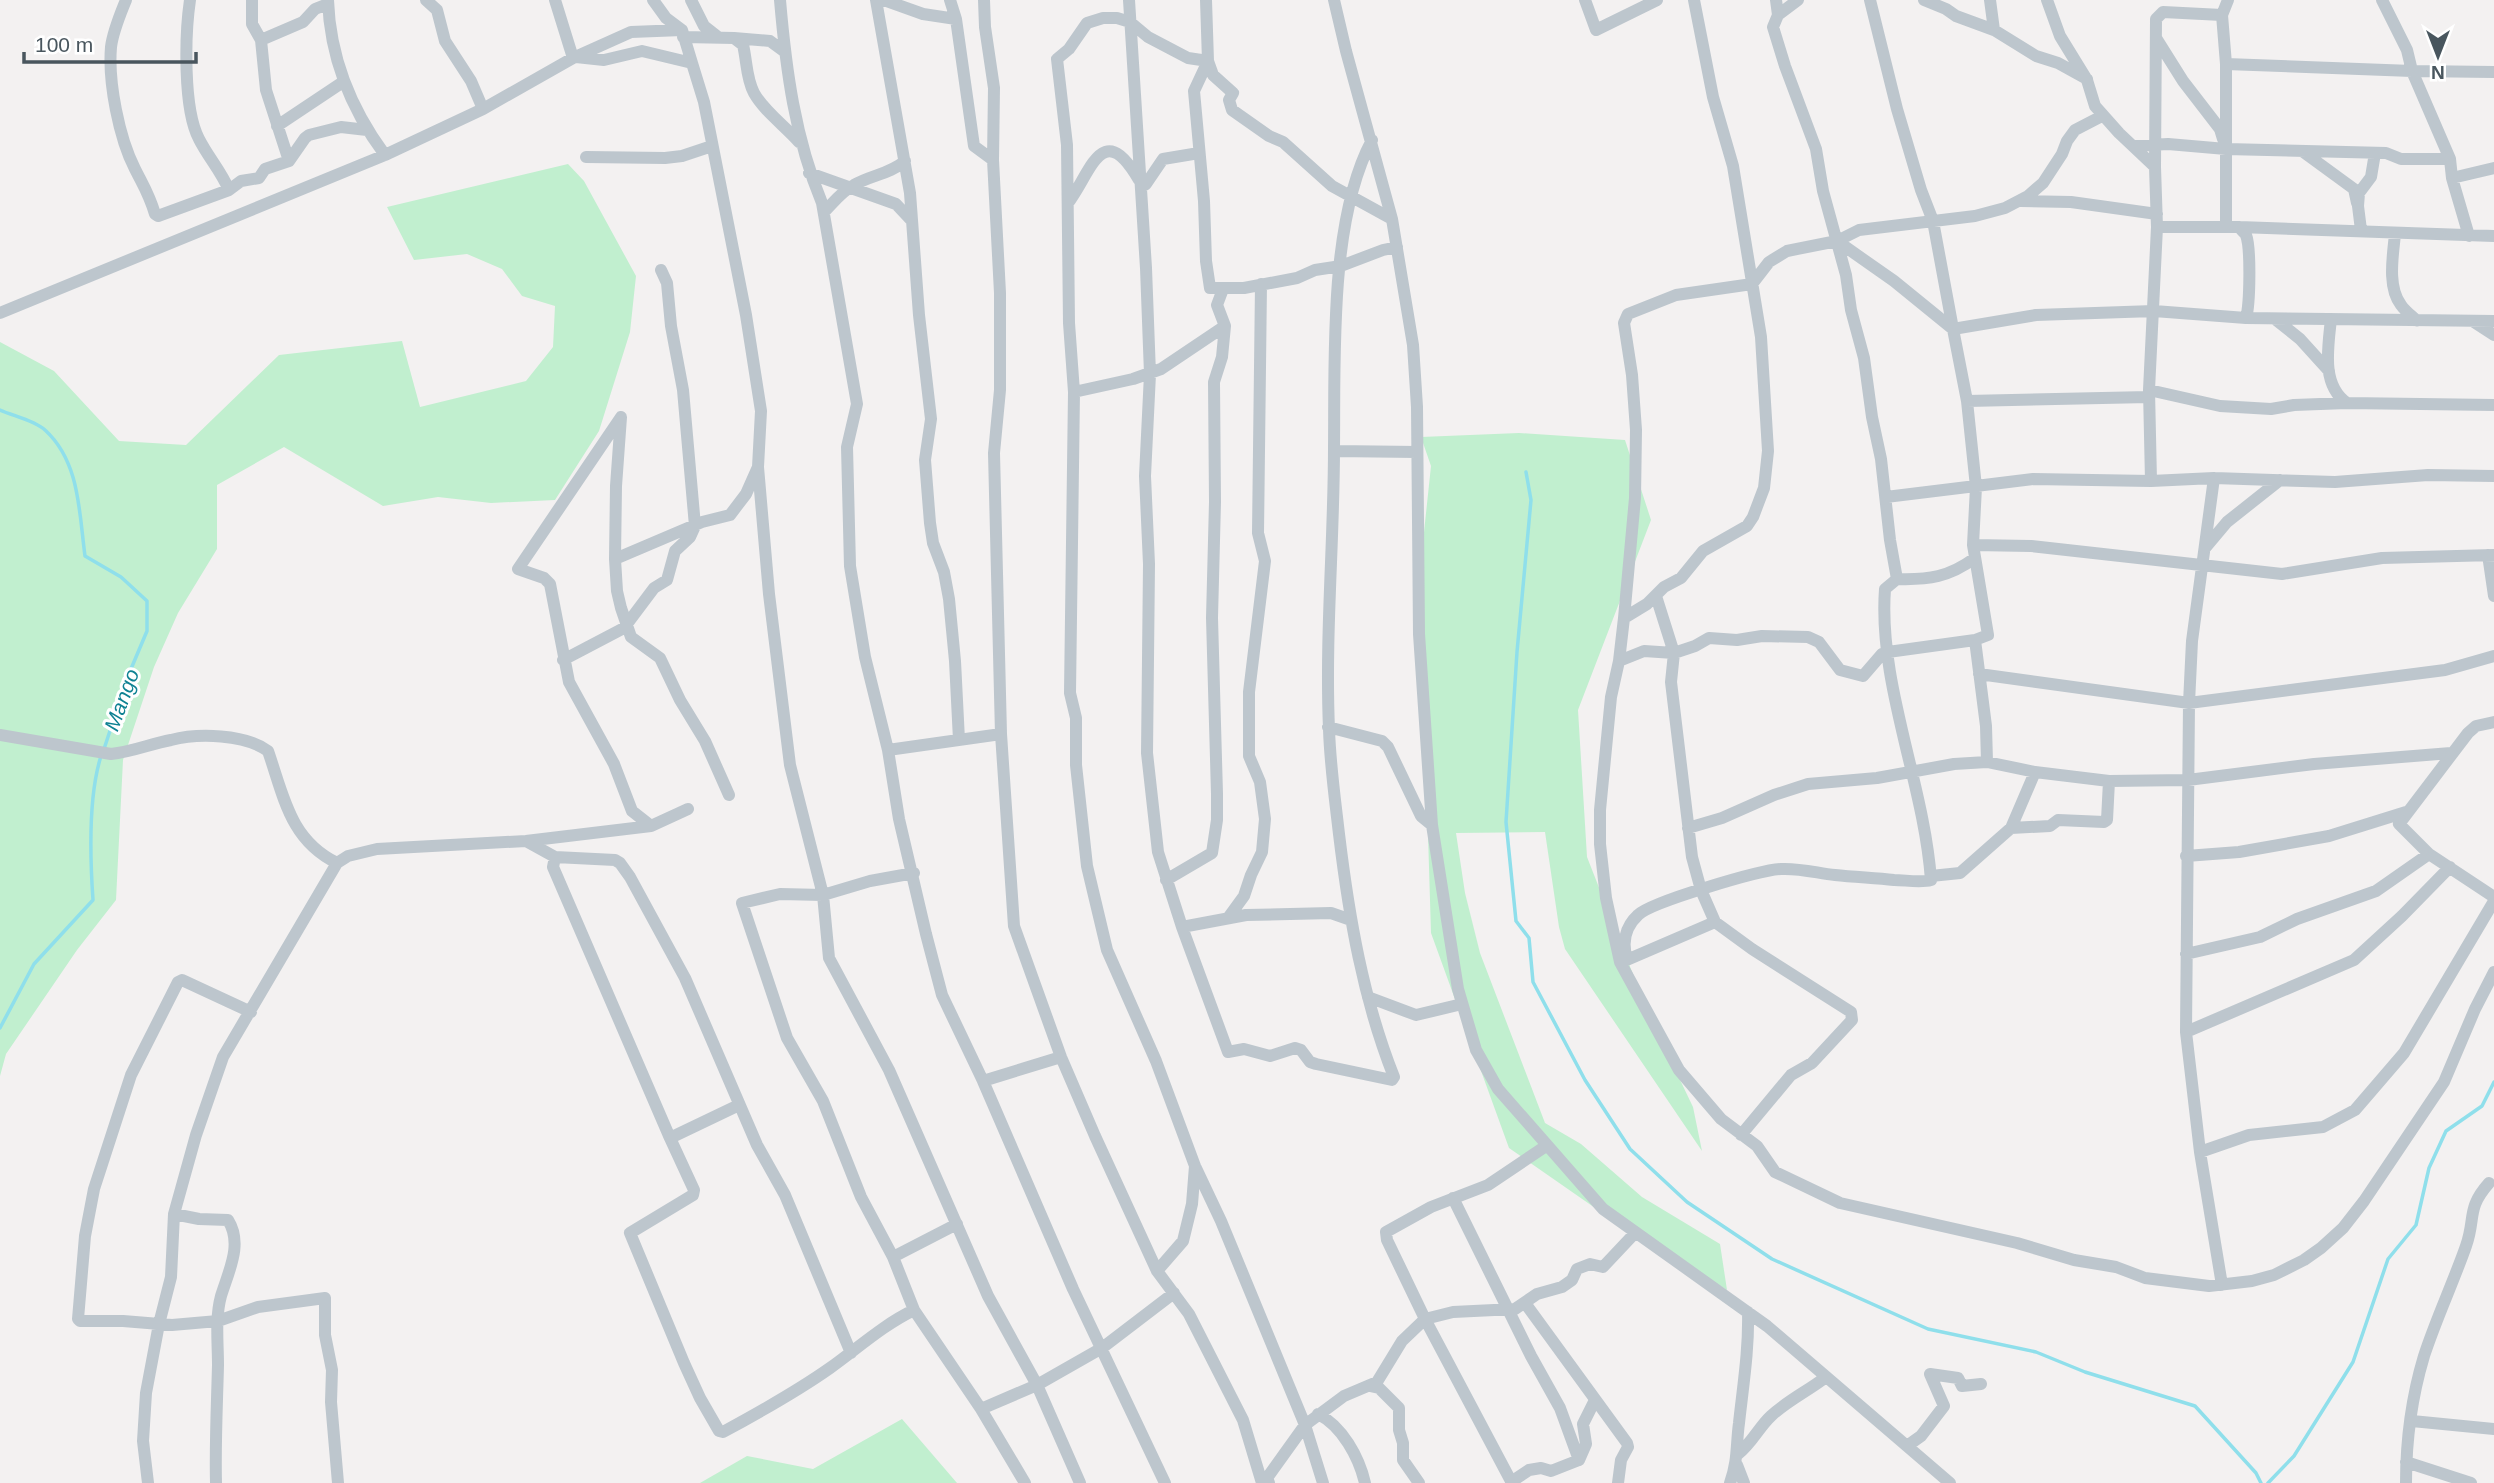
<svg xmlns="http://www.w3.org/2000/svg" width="2494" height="1483" viewBox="0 0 2494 1483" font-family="Arial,sans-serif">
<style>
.green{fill:#c1efcf}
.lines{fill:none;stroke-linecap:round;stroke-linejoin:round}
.stream{stroke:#8fdfeb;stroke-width:3.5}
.minor{stroke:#bdc6cd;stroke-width:12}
.labels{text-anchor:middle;stroke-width:6;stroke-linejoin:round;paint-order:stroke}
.water-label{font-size:21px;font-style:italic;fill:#0f8293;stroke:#fff}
</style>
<rect width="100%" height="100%" fill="#f3f1f1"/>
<path class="green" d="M568 164 584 181 636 276 630 332 599 431 555 500 491 503 438 497 383 506 284 447 217 485V549L178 613 154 667 123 760 116 900 77 950 6 1054 0 1076V342L54 371 119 441 186 445 279 355 402 341 420 407 526 381 553 347 555 306 522 296 502 269 467 254 414 260 387 207Z
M1519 433 1625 440 1651 520 1578 710 1587 857 1649 1015 1693 1107 1702 1151 1565 949 1559 927 1545 832 1456 833 1465 893 1480 953 1545 1123 1581 1144 1642 1197 1720 1244 1727 1290 1598 1210 1509 1148 1431 933 1420 570 1431 466 1421 437Z
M902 1419 957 1483H700L747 1456 813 1469Z"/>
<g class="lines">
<path class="stream" d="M0 410C13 416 34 420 45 430 80 462 79 512 85 556L121 577 147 601V631L128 676 104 749
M1526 472 1531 500 1517 652 1506 822 1516 921 1529 938 1533 982 1585 1080 1630 1149 1687 1202 1772 1259 1928 1329 2036 1352 2085 1372 2195 1406 2256 1473 2261 1483
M0 1028 34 964 93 900C90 857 88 797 101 756
M2268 1483 2294 1456 2353 1362 2388 1259 2416 1225 2429 1168 2446 1131 2482 1106 2494 1082"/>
<path class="minor" d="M126 0C120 15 113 31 111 47 108 82 119 138 135 169 144 187 149 194 155 214L158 216 229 190 241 181 259 178 265 169 289 161 305 138 309 135 341 127 367 130
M190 0C185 34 183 109 199 139 208 157 221 171 229 190
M252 0V24L261 40 266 90 289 161
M328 0C330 57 351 109 385 155
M426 0 437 10 445 41 471 81 483 109
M555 0 573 58
M653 0 666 18 682 30 692 63 704 102 746 315 761 411 758 467 769 594 790 765 823 895 829 958 889 1070 988 1296 1037 1385 1080 1483
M691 0 704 26 718 37
M780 0C786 70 795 138 822 203L857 404 847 447 850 566 865 657 888 750 899 819 926 934 942 995 983 1081 1073 1289 1165 1483
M876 0 910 193 919 315 931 419 925 460 930 523 933 543 944 572 949 599 955 661 959 740
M884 0 923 14 956 19
M950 0 956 19 974 146 993 160
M984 0 985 27 994 88 993 160 1000 293V390L994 453 1001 734 1014 926 1061 1057 1095 1136 1157 1271 1189 1314 1243 1420 1262 1483
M1129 0 1146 268 1150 374 1145 476 1149 564 1147 753 1158 852 1182 927 1228 1052 1244 1049 1270 1056 1295 1048 1301 1050 1310 1062 1316 1064 1392 1080 1394 1077C1363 999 1349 917 1339 834 1335 799 1330 764 1329 729 1325 635 1334 542 1334 448 1335 358 1329 220 1372 140
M1206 0 1208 61 1213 75 1233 93 1229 100 1232 110 1269 136 1283 142 1332 186 1392 219
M1334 0 1346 51 1392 219 1413 345 1417 407 1419 634 1432 825 1458 989 1476 1050 1498 1089 1603 1209 1767 1326 1950 1483
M1585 0 1596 30 1657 0
M1924 0 1946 9 1956 16 1994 30 2036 56 2058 63 2087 79
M1990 0 1994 30
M2047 0 2060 36 2087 80 2095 106 2119 133 2155 167
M2382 0 2407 50 2412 71 2450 159 2452 178 2469 236
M1778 15 1798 0
M683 37 734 38 743 45C747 61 746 78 754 93 764 111 785 126 799 142
M734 38 770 41 785 52
M2156 38 2183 81 2220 129 2223 139
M261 40 303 22 315 9 328 4
M576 57 604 60 642 51 692 63
M1208 61 1188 58 1148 37 1130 22 1117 18H1103L1087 23 1069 49 1057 59 1067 145 1069 323 1074 392 1070 693 1076 718V765L1087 866 1107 950 1156 1061 1195 1166 1221 1221 1305 1425 1323 1483
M1208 61 1194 91 1204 201 1206 261 1210 288H1244L1297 278 1315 270 1341 266 1383 250 1397 247
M2226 64 2412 71 2494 72
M2102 116 2075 130 2067 141 2062 154 2043 183 2028 196 2005 208 1975 216 1859 230 1837 241 1787 251 1769 262 1752 284 1676 295 1628 314 1624 323 1632 375 1636 430 1635 498 1624 618 1619 661 1611 697 1600 810V844L1606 898 1620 962 1679 1070 1721 1119 1757 1146 1775 1172 1840 1203 2017 1243 2074 1260 2116 1267 2145 1278 2209 1286 2252 1281 2274 1275 2304 1260 2321 1248 2343 1228 2364 1201 2444 1082 2475 1009 2494 972
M277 126 343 82
M2133 146 2168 144 2226 149 2386 153 2401 159H2450
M2302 151 2354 189 2357 203
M586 157 665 158 682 156 712 146
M809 173 896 204 911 220
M2452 178 2494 168
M1141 187 1146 184 1163 159 1199 153
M2021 201 2071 202 2157 214
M1068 203C1091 173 1102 117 1139 180
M824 212C833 203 842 191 854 185 871 175 890 174 905 161
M2157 227H2239L2494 236
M2226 227V64L2222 15 2228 0
M2239 227C2241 230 2244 232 2246 235 2251 248 2250 304 2246 318
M2361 230 2358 206 2359 193 2371 177 2375 153
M2395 234C2393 255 2387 287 2401 305 2405 311 2412 316 2417 321
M1837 241 1894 281 1953 329 2036 315 2154 311 2246 318 2494 321
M0 313 385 155 483 109 573 58 631 32 682 30
M2275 319 2300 339 2329 371
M2331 319C2328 348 2321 385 2347 403
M2474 322 2494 335
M2149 390 2220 406 2271 409 2294 405 2347 403 2494 405
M1074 392 1133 379 1161 369 1225 326
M1967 401 2149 397
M1334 451 1417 452
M2214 478 2192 641 2189 703 2186 1032 2200 1152 2222 1285
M2151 481 2149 390 2157 227 2155 167 2156 19 2163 12 2222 15
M1886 497 2033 479 2151 481 2214 478 2335 482 2428 475 2494 476
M1973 545 2031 546 2282 574 2382 558 2494 555
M2206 547 2227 522 2280 480
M2488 555 2494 596
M615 559 702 522 730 515 746 494 758 467
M1897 579C1929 580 1949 577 1975 558
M1656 596 1674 653 1671 682 1692 857 1701 890 1715 922 1752 949 1851 1012 1852 1020 1812 1063 1791 1075 1741 1135
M1624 618 1647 604 1664 587 1681 578 1703 551 1747 526 1753 517 1764 488 1768 451 1761 337 1733 166 1713 97 1694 0
M1975 640 1986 726 1987 762
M563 660 624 628 654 588 667 580 675 551 690 537 695 526 683 390 671 326 667 283 661 270
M1619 661 1644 651 1674 653 1695 646 1709 638 1737 640 1762 636 1808 637 1819 642 1840 670 1863 676 1882 654 1888 652 1975 640 1988 635 1973 545 1976 487 1967 401 1953 329 1933 221 1921 190 1897 109 1870 0
M1979 674 2189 703 2445 670 2494 656
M2494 722 2476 726 2468 733 2399 824 2429 854 2494 897
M1328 727 1382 741 1388 747 1421 816 1432 825
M0 735 111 754C132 752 150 744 171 740 198 733 245 734 268 751 284 797 290 840 337 863
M888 750 1001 734
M651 826 632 811 614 764 569 682 550 584 544 578 518 569 621 417 616 486 615 559 617 591 621 608 631 637 660 658 680 700 705 741 729 795
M1688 828 1722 818 1774 795 1808 784 1877 778 1954 764 1987 762 2035 772 2109 781 2188 780 2314 764 2451 753
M2011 828 2050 826 2058 820 2104 822 2107 820 2109 781
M526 841 555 857 615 860 620 863 630 877 685 978 757 1145 785 1195 851 1353
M2186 856 2239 852 2329 836 2406 812
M555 857 553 867 670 1138 694 1190 693 1195 630 1233 684 1363 700 1398 719 1431 723 1432C760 1412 796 1392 830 1368 858 1348 883 1325 914 1310
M914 873 870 881 823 895 780 894 742 903 787 1038 823 1101 861 1197 893 1257 914 1310 981 1409 1025 1483
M1931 876 1960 873 2011 828 2035 772
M1166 880 1212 853 1217 820V794L1212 618 1215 502 1214 382 1222 357 1225 326 1217 305 1223 289
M1228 918 1244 896 1251 875 1262 852 1265 819 1260 782 1249 756V692L1265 561 1258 533 1261 284
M1182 927 1246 915 1331 913 1351 920
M2186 954 2260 937 2297 919 2376 891 2429 854
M1627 959C1622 943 1625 927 1638 915 1651 902 1760 870 1781 869 1800 868 1817 873 1835 875 1854 877 1874 878 1894 880 1905 880 1921 883 1931 880 1924 783 1878 684 1885 589L1897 579 1890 540 1881 459 1872 417 1864 358 1851 310 1846 275 1823 191 1816 149 1785 66 1773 27 1778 15 1776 0
M1622 962 1715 922
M1368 997 1416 1015 1462 1004
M251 1012 182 980 178 982 131 1075 94 1189 85 1236 78 1319 80 1321H123L172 1325 218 1321 258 1307 325 1298V1335L332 1370 331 1402 338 1483
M2186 1032 2354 960 2402 916 2450 867
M983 1081 1061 1057
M670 1138 739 1105
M2200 1152 2249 1135 2323 1127 2355 1110 2404 1053 2494 901
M1453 1198 1531 1356 1560 1408 1579 1460
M174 1214 199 1219 228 1220C243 1244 229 1270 221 1296 215 1318 218 1343 218 1365 217 1405 215 1444 216 1483
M893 1257 957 1224
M1157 1271 1183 1241 1192 1204 1195 1166
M1525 1303 1627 1443 1628 1447 1621 1460 1618 1483
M1370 1386 1379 1388 1399 1408V1430L1403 1443V1460L1419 1483
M981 1409 1037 1385 1102 1348 1174 1293
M1318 1414C1342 1426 1359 1457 1365 1483
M2412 1421 2494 1429
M1907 1446 1921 1436 1944 1406 1930 1374 1958 1378 1962 1386 1981 1384
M1738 1454C1752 1443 1759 1427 1771 1416 1788 1400 1808 1391 1826 1377
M2406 1462 2471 1483
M1737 1465 1744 1483
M1511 1482 1529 1470 1541 1468 1551 1471 1579 1460 1586 1444 1583 1424 1595 1400
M148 1483 143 1441 146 1393 159 1324 171 1277 174 1214 196 1135 223 1057 337 863 348 856 377 849 526 841 651 826 688 809
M1269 1483 1267 1478 1305 1425 1344 1396 1377 1382 1402 1341 1425 1319 1453 1312 1515 1309 1537 1294 1562 1287 1572 1280 1577 1269 1590 1264 1603 1267 1635 1233
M1512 1483 1425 1319 1387 1240 1386 1232 1431 1207 1488 1185 1546 1146
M1730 1483C1738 1461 1736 1445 1739 1423 1743 1386 1749 1350 1748 1312
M2406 1483C2406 1442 2412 1396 2424 1356 2436 1319 2453 1283 2466 1246 2476 1218 2466 1209 2489 1183"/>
</g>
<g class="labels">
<g class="water-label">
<text transform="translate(122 700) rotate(-70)" y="7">Mango</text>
</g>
</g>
<g transform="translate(2438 56) rotate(180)" stroke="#ffffff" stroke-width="5" paint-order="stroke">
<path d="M0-5L12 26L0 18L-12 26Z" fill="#49565e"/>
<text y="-10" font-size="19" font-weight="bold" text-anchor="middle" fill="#49565e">N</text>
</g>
<path d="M24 52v10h172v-10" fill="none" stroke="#49565e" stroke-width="3.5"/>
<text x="35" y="52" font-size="21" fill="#49565e" stroke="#ffffff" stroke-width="5" paint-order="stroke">100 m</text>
</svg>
